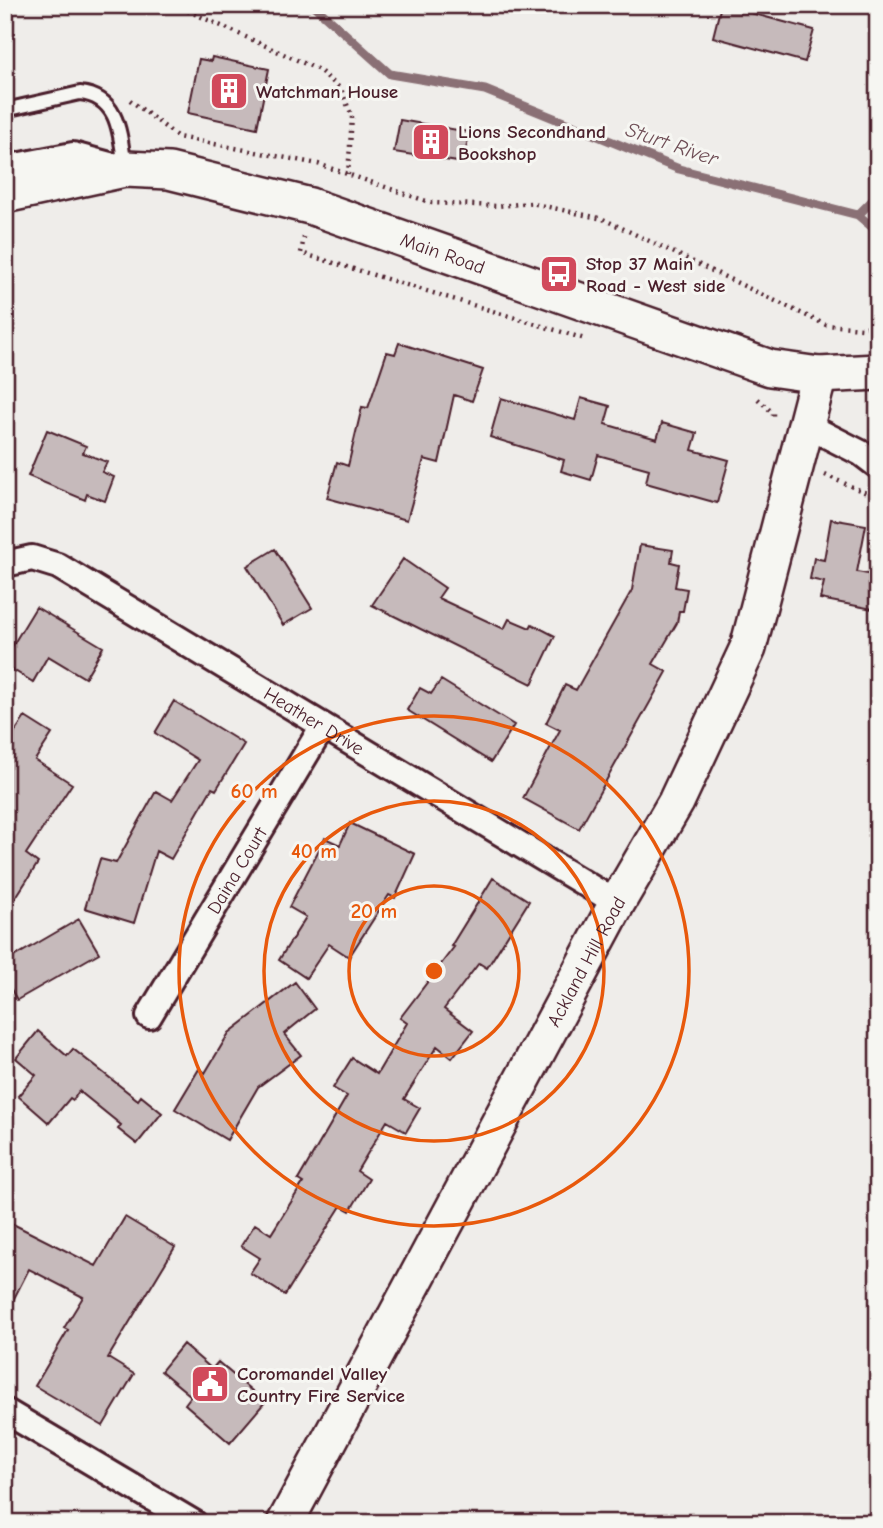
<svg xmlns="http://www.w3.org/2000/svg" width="883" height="1528" viewBox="0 0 883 1528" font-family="'Comic Neue',sans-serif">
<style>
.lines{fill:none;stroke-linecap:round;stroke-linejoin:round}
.stream{stroke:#8a6f74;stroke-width:9}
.building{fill:#c6babb;stroke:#4a1f2b;stroke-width:2}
.lane-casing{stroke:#4a1f2b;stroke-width:18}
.street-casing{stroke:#4a1f2b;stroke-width:30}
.secondary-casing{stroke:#4a1f2b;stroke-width:40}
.path{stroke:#4a1f2b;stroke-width:4.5;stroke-dasharray:2 5;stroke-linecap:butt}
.lane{stroke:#f6f6f2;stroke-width:12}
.street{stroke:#f6f6f2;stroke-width:24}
.secondary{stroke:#f6f6f2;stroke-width:35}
.ring{fill:none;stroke:#e8590c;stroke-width:3.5}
.labels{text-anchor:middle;stroke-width:6;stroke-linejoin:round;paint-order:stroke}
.poi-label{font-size:19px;font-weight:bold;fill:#4a1f2b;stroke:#f6f6f2;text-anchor:start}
.street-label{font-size:19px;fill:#4a1f2b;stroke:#f6f6f2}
.water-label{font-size:21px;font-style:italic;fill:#6f4e56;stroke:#f6f6f2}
.centre{fill:#e8590c;stroke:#f6f6f2;stroke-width:3.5}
.ring-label{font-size:21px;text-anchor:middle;font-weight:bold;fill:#e8590c;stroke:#f6f6f2;stroke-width:6;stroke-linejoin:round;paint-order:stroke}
</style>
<rect width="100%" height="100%" fill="#efedea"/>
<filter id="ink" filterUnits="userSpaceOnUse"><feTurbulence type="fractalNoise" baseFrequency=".0143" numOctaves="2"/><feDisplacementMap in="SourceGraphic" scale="14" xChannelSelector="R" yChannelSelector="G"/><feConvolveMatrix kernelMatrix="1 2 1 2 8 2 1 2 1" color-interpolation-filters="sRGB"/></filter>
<g filter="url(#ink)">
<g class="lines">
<path class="stream" d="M313 5 390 74 485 90 679 169 858 215 878 232
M858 215 878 195"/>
</g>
<path class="building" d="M721 5 814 30 805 62 713 37Z
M212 57 269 69 257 128 188 113 199 59 211 61Z
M400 120 469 132 464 163 394 152Z
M399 343 483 370 472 401 454 395 439 463 424 459 407 520 327 498 337 462 348 466 362 407 368 408 387 352 395 354Z
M501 398 575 420 581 398 610 406 605 424 657 439 662 423 697 433 692 450 729 460 717 503 646 483 649 469 598 455 591 480 561 471 564 460 490 437Z
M47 430 86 446 83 453 107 462 102 472 114 477 105 501 87 494 85 500 28 476Z
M831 519 866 525 857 572 878 576V610L820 599 824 582 810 579 814 558 824 560Z
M640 545 673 550 671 562 679 564 675 587 687 589 683 611H679L677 623 653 664 667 672 579 829 523 798 560 730 546 723 565 685 576 690 632 590Z
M275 549 312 608 283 625 247 566Z
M403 559 445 588 438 598 504 629 509 619 530 628 532 624 555 636 532 684 372 605Z
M36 607 103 647 85 678 48 656 33 682 5 665V658Z
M441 680 514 725 491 762 407 710 420 688 431 694Z
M174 701 244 744 216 790 212 788 171 859 156 851 134 923 85 908 100 859 116 863 156 791 172 800 198 760 155 733Z
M25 717 52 734 35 760 72 784 26 854 38 863 5 914V746Z
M350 823 415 854 395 898 389 895 349 957 329 944 306 978 279 960 306 917 289 907 325 838 340 845Z
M493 878 529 901 487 968 479 963 444 1009 473 1031 452 1058 437 1046 404 1099 420 1108 406 1132 387 1121 357 1171 369 1179 350 1211 341 1206 285 1295 250 1273 260 1258 241 1246 255 1224 271 1234 303 1183 298 1180 347 1096 333 1088 352 1058 377 1074 407 1023 400 1018 454 947 451 946Z
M79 919 99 953 17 1000 5 979V962Z
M295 982 315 1009 284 1034 301 1055 258 1087 227 1140 175 1109 199 1069 205 1073 229 1033Z
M38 1031 67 1056 73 1049 138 1100 141 1096 162 1113 137 1144 118 1129 121 1125 79 1091 73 1100 70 1098 49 1123 18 1096 36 1075 16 1058Z
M125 1217 175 1247 108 1358 134 1374 103 1426 35 1386 68 1330 64 1328 83 1297 29 1269 5 1316V1220L96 1266Z
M183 1344 212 1369 218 1362 265 1402 230 1443 185 1404 191 1396 161 1371Z"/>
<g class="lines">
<g class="lane-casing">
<path id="lane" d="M5 110 80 93C120 97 120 136 125 168"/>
</g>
<g class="street-casing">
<g id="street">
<path d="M5 168 73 155 121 168"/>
<path d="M806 425 861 453 878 466"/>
<path id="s1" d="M5 564 32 558 58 566 617 903"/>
<path id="s2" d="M149 1016 323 726"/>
<path d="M5 1411 194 1523"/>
</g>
</g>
<g class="secondary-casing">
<g id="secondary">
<path id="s3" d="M5 195 125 169 169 171 310 206 770 368 819 375 878 372"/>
<path id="s4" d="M285 1523 617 903 676 802 748 648 819 375"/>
</g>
</g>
<path class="path" d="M175 5 319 70 341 89 352 117 348 174
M5 22 9 5
M130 100 178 137 318 164 432 203 498 206 531 203 603 219 826 325 862 328 878 324
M304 237 301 253 585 339
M758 399 773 413V419
M872 431 878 420
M825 475 878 498"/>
<use href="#lane" class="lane"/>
<use href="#street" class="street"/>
<use href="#secondary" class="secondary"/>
</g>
</g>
<g class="ring">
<circle cx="434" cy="971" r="85"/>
<circle cx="434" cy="971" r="170"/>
<circle cx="434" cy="971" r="255"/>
</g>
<defs>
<g id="building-square" transform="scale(2.0125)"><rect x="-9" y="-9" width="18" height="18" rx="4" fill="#d1495b" stroke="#f6f6f2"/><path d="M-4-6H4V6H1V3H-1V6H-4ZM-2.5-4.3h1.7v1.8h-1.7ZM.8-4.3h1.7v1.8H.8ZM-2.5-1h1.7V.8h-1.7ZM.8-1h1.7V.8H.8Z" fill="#fff"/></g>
<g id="bus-square" transform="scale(2.0125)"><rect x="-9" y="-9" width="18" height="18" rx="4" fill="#d1495b" stroke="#f6f6f2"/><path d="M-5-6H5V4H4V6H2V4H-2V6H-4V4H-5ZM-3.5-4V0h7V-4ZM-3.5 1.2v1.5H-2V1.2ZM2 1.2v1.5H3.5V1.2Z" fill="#fff"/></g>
<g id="civic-square" transform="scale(2.0125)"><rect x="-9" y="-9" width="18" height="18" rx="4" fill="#d1495b" stroke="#f6f6f2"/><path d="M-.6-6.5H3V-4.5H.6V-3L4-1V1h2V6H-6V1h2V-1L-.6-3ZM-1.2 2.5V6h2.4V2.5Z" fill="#fff"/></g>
</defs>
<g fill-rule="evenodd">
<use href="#building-square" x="229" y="91"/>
<use href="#building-square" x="431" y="142"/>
<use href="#bus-square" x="559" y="274"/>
<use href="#civic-square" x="210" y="1384"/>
</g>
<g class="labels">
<g class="poi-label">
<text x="256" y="98">Watchman House</text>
<text x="458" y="138">Lions Secondhand<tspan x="458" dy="22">Bookshop</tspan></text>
<text x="586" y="270">Stop 37 Main<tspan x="586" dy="22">Road - West side</tspan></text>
<text x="237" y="1380">Coromandel Valley<tspan x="237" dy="22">Country Fire Service</tspan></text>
</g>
<g class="street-label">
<text dy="7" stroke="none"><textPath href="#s3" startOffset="453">Main Road</textPath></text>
<text dy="7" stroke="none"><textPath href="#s1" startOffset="354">Heather Drive</textPath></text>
<text dy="7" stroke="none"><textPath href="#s2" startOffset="170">Daina Court</textPath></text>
<text dy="7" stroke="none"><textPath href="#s4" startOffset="637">Ackland Hill Road</textPath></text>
</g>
<g class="water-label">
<text transform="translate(672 144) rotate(19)" y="7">Sturt River</text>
</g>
</g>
<circle cx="434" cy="971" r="10" class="centre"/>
<g class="ring-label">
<text x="254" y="798">60 m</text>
<text x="314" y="858">40 m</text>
<text x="374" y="918">20 m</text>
</g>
<rect width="883" height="1528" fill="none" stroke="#f6f6f2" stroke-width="28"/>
<rect x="14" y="14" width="855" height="1500" fill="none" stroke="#4a1f2b" stroke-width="2.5" filter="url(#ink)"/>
</svg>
